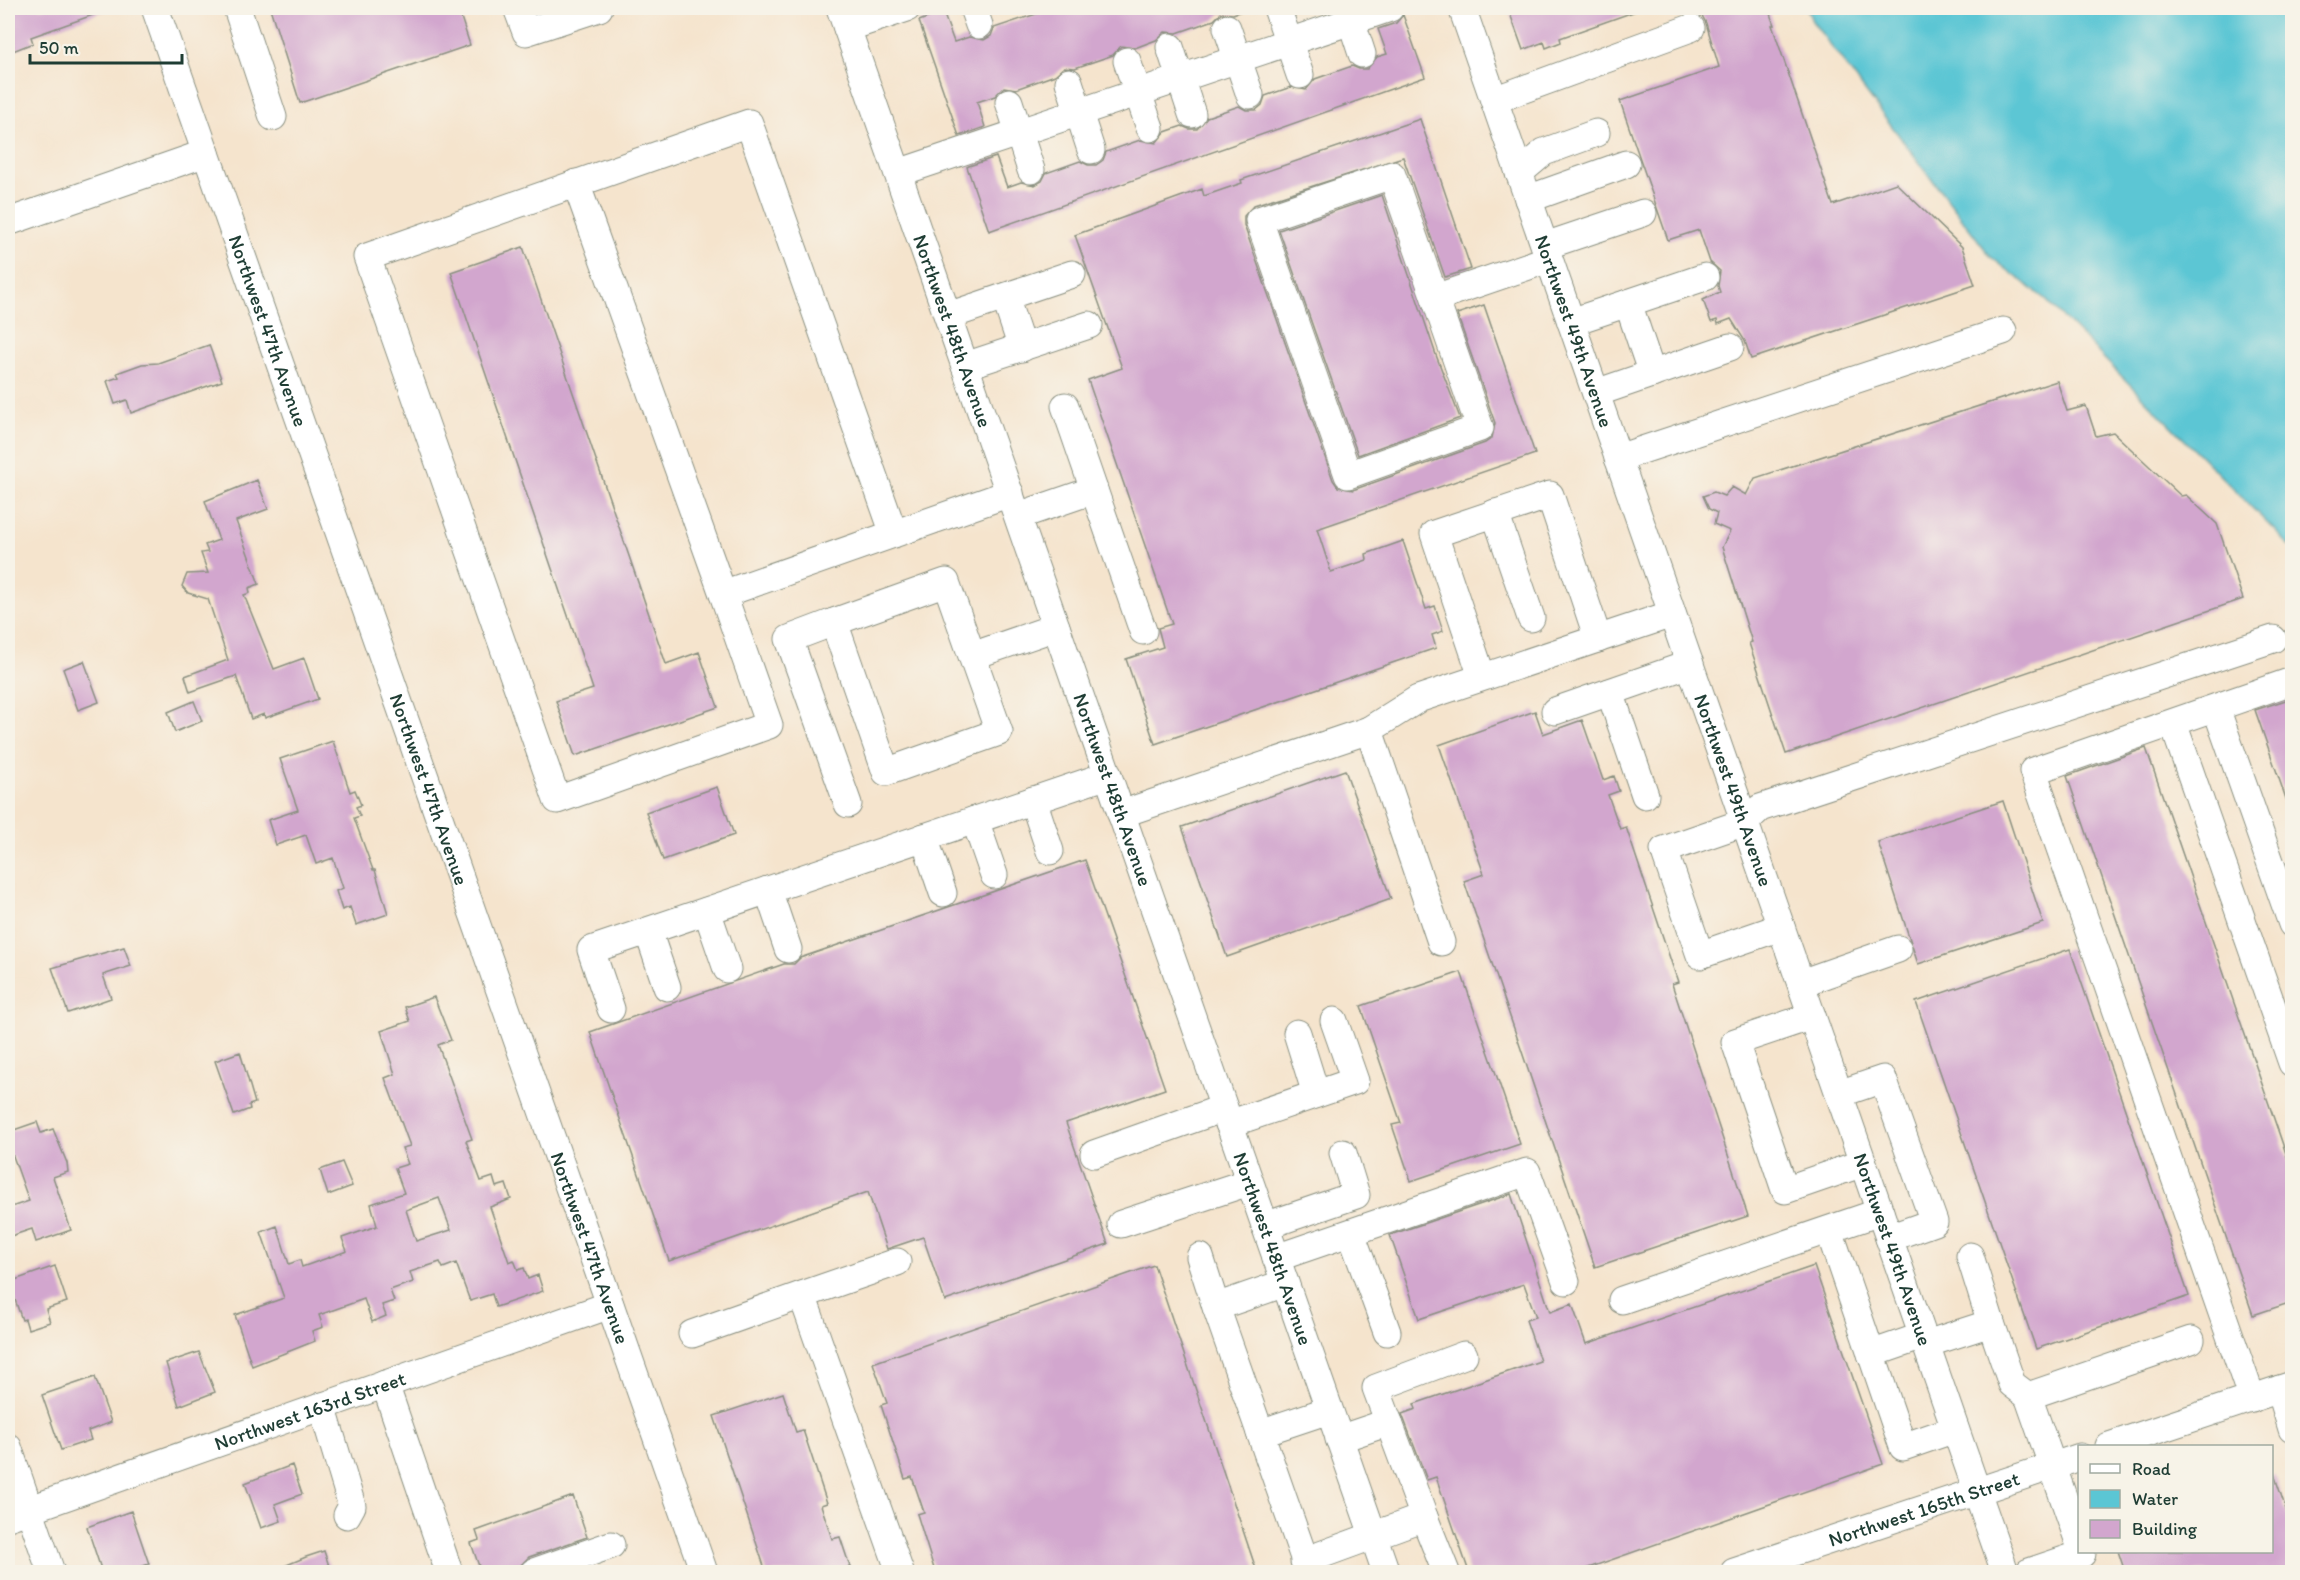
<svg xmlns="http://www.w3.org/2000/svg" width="2300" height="1580" viewBox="0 0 2300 1580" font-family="Itim,sans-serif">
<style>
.water{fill:#5bc6d4;stroke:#3d8284;stroke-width:1.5}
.building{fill:#d2a6ce;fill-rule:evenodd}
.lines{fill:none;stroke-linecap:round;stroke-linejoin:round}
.minor-casing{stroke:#8a9080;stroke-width:29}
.minor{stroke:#fff;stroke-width:27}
.labels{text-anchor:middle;stroke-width:6;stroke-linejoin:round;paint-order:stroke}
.street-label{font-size:20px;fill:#1f3d34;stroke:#f7f3e8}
</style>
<rect width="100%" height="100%" fill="#f7f3e8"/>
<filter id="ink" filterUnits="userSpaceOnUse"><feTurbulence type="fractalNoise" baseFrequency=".0167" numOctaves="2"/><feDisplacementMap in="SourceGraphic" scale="12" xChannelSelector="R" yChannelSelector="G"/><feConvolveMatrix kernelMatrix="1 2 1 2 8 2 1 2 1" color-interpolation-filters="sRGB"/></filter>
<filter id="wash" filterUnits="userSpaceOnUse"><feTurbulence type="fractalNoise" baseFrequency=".008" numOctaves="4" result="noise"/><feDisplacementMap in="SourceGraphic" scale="24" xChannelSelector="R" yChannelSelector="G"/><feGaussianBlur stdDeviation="1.35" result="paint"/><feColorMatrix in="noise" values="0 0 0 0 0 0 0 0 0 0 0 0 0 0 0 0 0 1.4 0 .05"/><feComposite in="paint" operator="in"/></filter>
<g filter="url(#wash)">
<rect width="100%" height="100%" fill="#f5e4cd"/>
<path class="water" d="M1807 8H2292V548L2045 299 1991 257 1812 21Z"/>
<g id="blocks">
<path class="building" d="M18 8H107V10L31 37 33 43 8 53V11Z
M270 8H458L470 45 300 103Z
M1054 8H1243L1244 10 1233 14 1221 13 1214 20 1177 33 1165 32 1156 40 1135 48 1121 46 1113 55 1075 68 1064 67 1055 75 1016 89 1004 87 995 96 977 102 985 127 959 136 919 21 943 12 954 42 969 37 984 40 991 36 994 28Z
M1508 8H1639V10L1560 38 1561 42 1546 48 1544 42 1523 50Z
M1698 8H1768L1774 25H1772L1833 205 1896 183 1962 247 1975 285 1751 359 1745 341 1731 319 1718 324 1717 320 1711 322 1703 300 1720 292 1718 286 1720 271 1710 262 1699 230 1668 240 1620 101 1719 67 1706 23Z
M1403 15 1425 77 989 231 967 167 969 166 996 157 1007 187 1021 182 1035 185 1042 181 1046 173 1080 161 1088 165H1096L1103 160 1106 152 1140 140 1156 143 1165 132 1182 126 1189 129H1197L1207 117 1239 106 1246 110H1256L1262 105 1265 96 1291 87 1306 90 1315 79 1352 66 1359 69H1367L1377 57 1387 54 1378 29 1396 23Z
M1420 119 1471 269 1445 277 1403 157 1254 205 1244 216V225L1333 480 1338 487 1353 490 1485 443 1492 438 1495 423 1457 314 1484 305 1535 454 1317 529 1331 572 1367 560 1366 554 1403 541 1426 609 1435 606 1443 631 1432 635 1436 648 1155 744 1126 659 1163 647 1158 628 1172 624 1088 380 1122 368 1075 235 1202 189 1204 196 1242 183 1241 180Z
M1382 195 1436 355 1460 418 1358 455 1279 230Z
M523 247 666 664 699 652 718 707 575 756 556 701 593 689 451 272Z
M209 345 222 381 131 413 127 400 115 404 107 381 119 377 117 373 142 364 158 363Z
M2057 381 2067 411 2086 406 2096 436 2113 432 2181 496 2186 495 2217 524 2243 599 1786 754 1749 643 1752 642 1722 547 1730 531 1714 524 1717 513 1709 509 1703 496 1714 492 1724 496 1732 487 1746 495 1755 478Z
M257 480 268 509 236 521 259 584 249 588 250 593 244 595 274 669 304 658 318 699 265 718 264 714 251 719 236 676 190 692 185 676 228 660 208 599 188 593 182 586 187 574 208 573 201 553 208 552 205 545 219 540 205 501Z
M84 661 99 702 78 710 63 669Z
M2292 698V810H2290L2255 710Z
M194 701 202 721 175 732 168 712Z
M1535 711 1543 734 1582 720 1603 780 1614 776 1619 791 1608 795 1620 829 1626 827 1678 982 1672 984 1748 1216 1595 1267 1464 881 1484 874 1439 745Z
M333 741 350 792 355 790 361 805 356 807 360 816 354 818 373 870H375L388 914 356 925 350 907 342 910 336 891 343 888 333 858 316 864 306 835 276 845 268 820 298 810 280 759Z
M2146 748 2292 1171V1302L2253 1315 2067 776Z
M1345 770 1391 899 1227 957 1182 827Z
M717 787 734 835 663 860 646 812Z
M2003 801 2043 923 1918 964 1878 842Z
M1085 860 1165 1089 1066 1123 1108 1244 945 1301 923 1237 887 1249 868 1192 669 1261 590 1032 784 964H794L800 958Z
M124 947 131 966 103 975 111 998 68 1013 52 968Z
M2070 949 2189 1296 2036 1349 1916 1002Z
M1461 972 1520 1144 1411 1181 1392 1125 1401 1123 1361 1006Z
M434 997 451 1040 438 1045 472 1139 466 1141 481 1181 493 1177 496 1187 506 1184 511 1199 490 1207 509 1262 514 1260 518 1270 524 1268 528 1279 538 1275 543 1291 496 1307 492 1294 470 1301 456 1263 443 1268 440 1262 410 1272 413 1282 390 1290 394 1301 382 1305 386 1316 372 1322 364 1299 319 1315 323 1327 312 1331 315 1341 252 1366 235 1315 284 1298 261 1232 277 1226 289 1264 300 1260 302 1267 347 1251 342 1238 377 1226 371 1204 404 1193 395 1168 408 1164 402 1148 410 1146 385 1078 395 1074 381 1031 410 1021 405 1007ZM439 1198 451 1230 416 1241 406 1210Z
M240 1052 255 1103 249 1105 250 1109 234 1115 215 1061Z
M37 1122 41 1133 53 1129 67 1163 68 1172 53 1177 71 1230 36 1242 32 1229 8 1237V1208L29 1201 13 1156 8 1158V1132Z
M342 1162 352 1186 328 1195 320 1170Z
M1511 1194 1550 1312 1572 1304 1586 1344 1814 1266 1883 1464 1577 1572H1469L1436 1477 1427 1480 1402 1414 1416 1409 1414 1404 1540 1361 1526 1320 1536 1317 1524 1284 1419 1319 1390 1235Z
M1154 1265 1257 1572H935L917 1514 924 1512 912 1477 905 1479 881 1405 887 1403 873 1363Z
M55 1266 67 1302 46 1309 50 1322 28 1329 25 1319 22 1320 9 1282Z
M199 1352 215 1392 179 1406 166 1363Z
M95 1377 111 1422 88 1431 91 1440 61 1450 42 1395Z
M783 1393 796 1432 803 1430 827 1503 821 1505 832 1539 840 1537 850 1567 844 1568 845 1572H766L714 1416Z
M292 1465 302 1494 275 1504 281 1521 261 1528 245 1483Z
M2271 1474H2274L2292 1527V1572H2125L2118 1551H2271Z
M573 1496 587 1537 529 1557 519 1567 505 1572H481L471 1543 479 1540 476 1531Z
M131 1511 149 1564 126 1572H102L87 1527Z
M324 1551 331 1572H270L306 1557Z"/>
</g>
</g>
<g filter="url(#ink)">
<use href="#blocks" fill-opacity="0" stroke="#8a9080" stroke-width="1.5"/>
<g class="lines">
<g class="minor-casing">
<g id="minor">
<path id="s1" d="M155 8 704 1572"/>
<path d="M237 8 273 117"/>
<path d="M517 8 526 32 599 8"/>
<path id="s2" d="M840 8 1386 1572"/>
<path d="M973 8 979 25"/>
<path d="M1277 8 1300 75"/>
<path d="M1347 8 1362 54"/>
<path id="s3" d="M1462 8 2005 1572"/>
<path d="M847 28 907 8"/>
<path d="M1227 28 1250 95"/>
<path d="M1170 47 1192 114"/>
<path d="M1127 61 1150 128"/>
<path d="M1069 82 1091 150"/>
<path d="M1494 100 1691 28"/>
<path d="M1009 102 1031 170"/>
<path d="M898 173 1390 8"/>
<path d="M1519 173 1544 152 1596 133"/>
<path d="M576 183 723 594"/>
<path d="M1528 199 1626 164"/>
<path d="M8 222 206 153"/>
<path d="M1545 246 1643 213"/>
<path d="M1005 297 1022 348"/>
<path d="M1435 298 1392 175 1259 220 1348 475 1480 428 1435 298 1549 259"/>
<path d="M948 316 1072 274"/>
<path d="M1571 322 1628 303"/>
<path d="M965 366 1089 325"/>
<path d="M1652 374 1628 303 1705 277"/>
<path d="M1596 393 1730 347"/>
<path d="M1065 406 1094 490"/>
<path d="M1618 458 2003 331"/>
<path d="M1495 513 1531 618"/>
<path d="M1018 516 1094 490 1143 631"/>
<path d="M894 534 749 123 367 257 557 800 769 725 723 594 1010 493"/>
<path d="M834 622 789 639 848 804"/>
<path d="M972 656 946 582 834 622 886 772 999 732 972 656 1056 627"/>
<path d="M1482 677 1434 534 1550 495 1598 639"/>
<path d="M1610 692 1645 795"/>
<path d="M2216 708 2292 924"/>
<path d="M1555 711 1690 664"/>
<path d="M2173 723 2292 1063"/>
<path d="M1369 730 1418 699 1672 614"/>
<path d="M1033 800 1050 851"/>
<path d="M1121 814 1369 730 1441 942"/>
<path d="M975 820 994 875"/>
<path d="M924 837 943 893"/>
<path d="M768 890 788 949"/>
<path d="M707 911 727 969"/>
<path d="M1781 927 1700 955 1664 850 1745 822 1760 808 2273 639"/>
<path d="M648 931 667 987"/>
<path d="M1801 983 1898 949"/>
<path d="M611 1009 591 950 1108 775"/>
<path d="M1812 1016 1735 1042 1785 1190 1863 1163"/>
<path d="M1297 1033 1316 1094"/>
<path d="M1839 1094 1883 1079 1934 1222 1889 1238"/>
<path d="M1229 1124 1355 1081 1334 1021"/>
<path d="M1094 1154 1224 1108"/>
<path d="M1121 1224 1249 1182"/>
<path d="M1265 1226 1356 1195 1343 1153"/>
<path d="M1829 1230 1903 1447 1955 1429"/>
<path d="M1351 1233 1387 1332"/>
<path d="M1970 1256 1991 1323"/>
<path d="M1200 1257 1216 1307"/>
<path d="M1276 1258 1527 1172 1566 1281"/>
<path d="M1285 1283 1216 1307 1309 1572"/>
<path d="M802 1295 897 1262"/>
<path d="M1622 1300 1880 1212"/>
<path d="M692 1334 802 1295 900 1572"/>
<path d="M1926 1344 1991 1323 2012 1384 2028 1396"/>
<path d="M1871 1354 1923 1336"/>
<path d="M385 1384 449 1572"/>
<path d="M2280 1389 2292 1429"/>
<path d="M2252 1399 2033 771 2292 681"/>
<path d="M322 1406 352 1506 347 1515"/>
<path d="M1260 1433 1329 1410"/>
<path d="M1339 1439 1389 1422"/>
<path d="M2109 1446 2292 1385"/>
<path d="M8 1447 51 1572"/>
<path id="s4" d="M8 1517 610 1305"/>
<path d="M1424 1517 1446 1572"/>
<path d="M2080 1545 2028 1396 2191 1340"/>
<path d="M1304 1561 1424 1517 1376 1388 1464 1355"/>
<path d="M534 1572 611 1545"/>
<path id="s5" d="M1734 1572 2080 1457"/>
<path d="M2029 1572 2082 1554V1552"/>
</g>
</g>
<use href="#minor" class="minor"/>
</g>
</g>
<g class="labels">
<g class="street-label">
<text dy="7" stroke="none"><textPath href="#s1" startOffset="342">Northwest 47th Avenue</textPath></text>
<text dy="7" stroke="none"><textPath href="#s2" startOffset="342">Northwest 48th Avenue</textPath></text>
<text dy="7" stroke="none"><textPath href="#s3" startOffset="342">Northwest 49th Avenue</textPath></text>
<text dy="7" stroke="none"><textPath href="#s1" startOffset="828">Northwest 47th Avenue</textPath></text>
<text dy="7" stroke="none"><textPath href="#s2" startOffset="828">Northwest 48th Avenue</textPath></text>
<text dy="7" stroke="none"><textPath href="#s3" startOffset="828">Northwest 49th Avenue</textPath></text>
<text dy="7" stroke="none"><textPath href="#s1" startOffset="1314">Northwest 47th Avenue</textPath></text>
<text dy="7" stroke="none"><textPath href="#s2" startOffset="1314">Northwest 48th Avenue</textPath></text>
<text dy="7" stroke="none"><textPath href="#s3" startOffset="1314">Northwest 49th Avenue</textPath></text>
<text dy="7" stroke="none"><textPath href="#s4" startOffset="320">Northwest 163rd Street</textPath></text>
<text dy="7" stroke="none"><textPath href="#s5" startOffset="200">Northwest 165th Street</textPath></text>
</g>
</g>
<rect width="2300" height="1580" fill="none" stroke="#f7f3e8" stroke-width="30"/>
<rect x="2078" y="1445" width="195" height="108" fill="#f7f3e8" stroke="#a1aaa0" stroke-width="1.5"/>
<rect x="2090" y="1464" width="30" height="9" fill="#ffffff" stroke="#a1aaa0" stroke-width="1.5"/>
<text x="2132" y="1475" font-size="18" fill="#1f3d34">Road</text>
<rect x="2090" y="1490" width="30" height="18" fill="#5bc6d4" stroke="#a1aaa0" stroke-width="1.5"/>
<text x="2132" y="1505" font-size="18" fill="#1f3d34">Water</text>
<rect x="2090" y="1520" width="30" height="18" fill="#d2a6ce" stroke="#a1aaa0" stroke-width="1.5"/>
<text x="2132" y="1535" font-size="18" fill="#1f3d34">Building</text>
<path d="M30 54v9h152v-9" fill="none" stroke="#1f3d34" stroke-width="3"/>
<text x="39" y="54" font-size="18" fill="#1f3d34" stroke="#f7f3e8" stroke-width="4.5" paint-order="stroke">50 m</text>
</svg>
